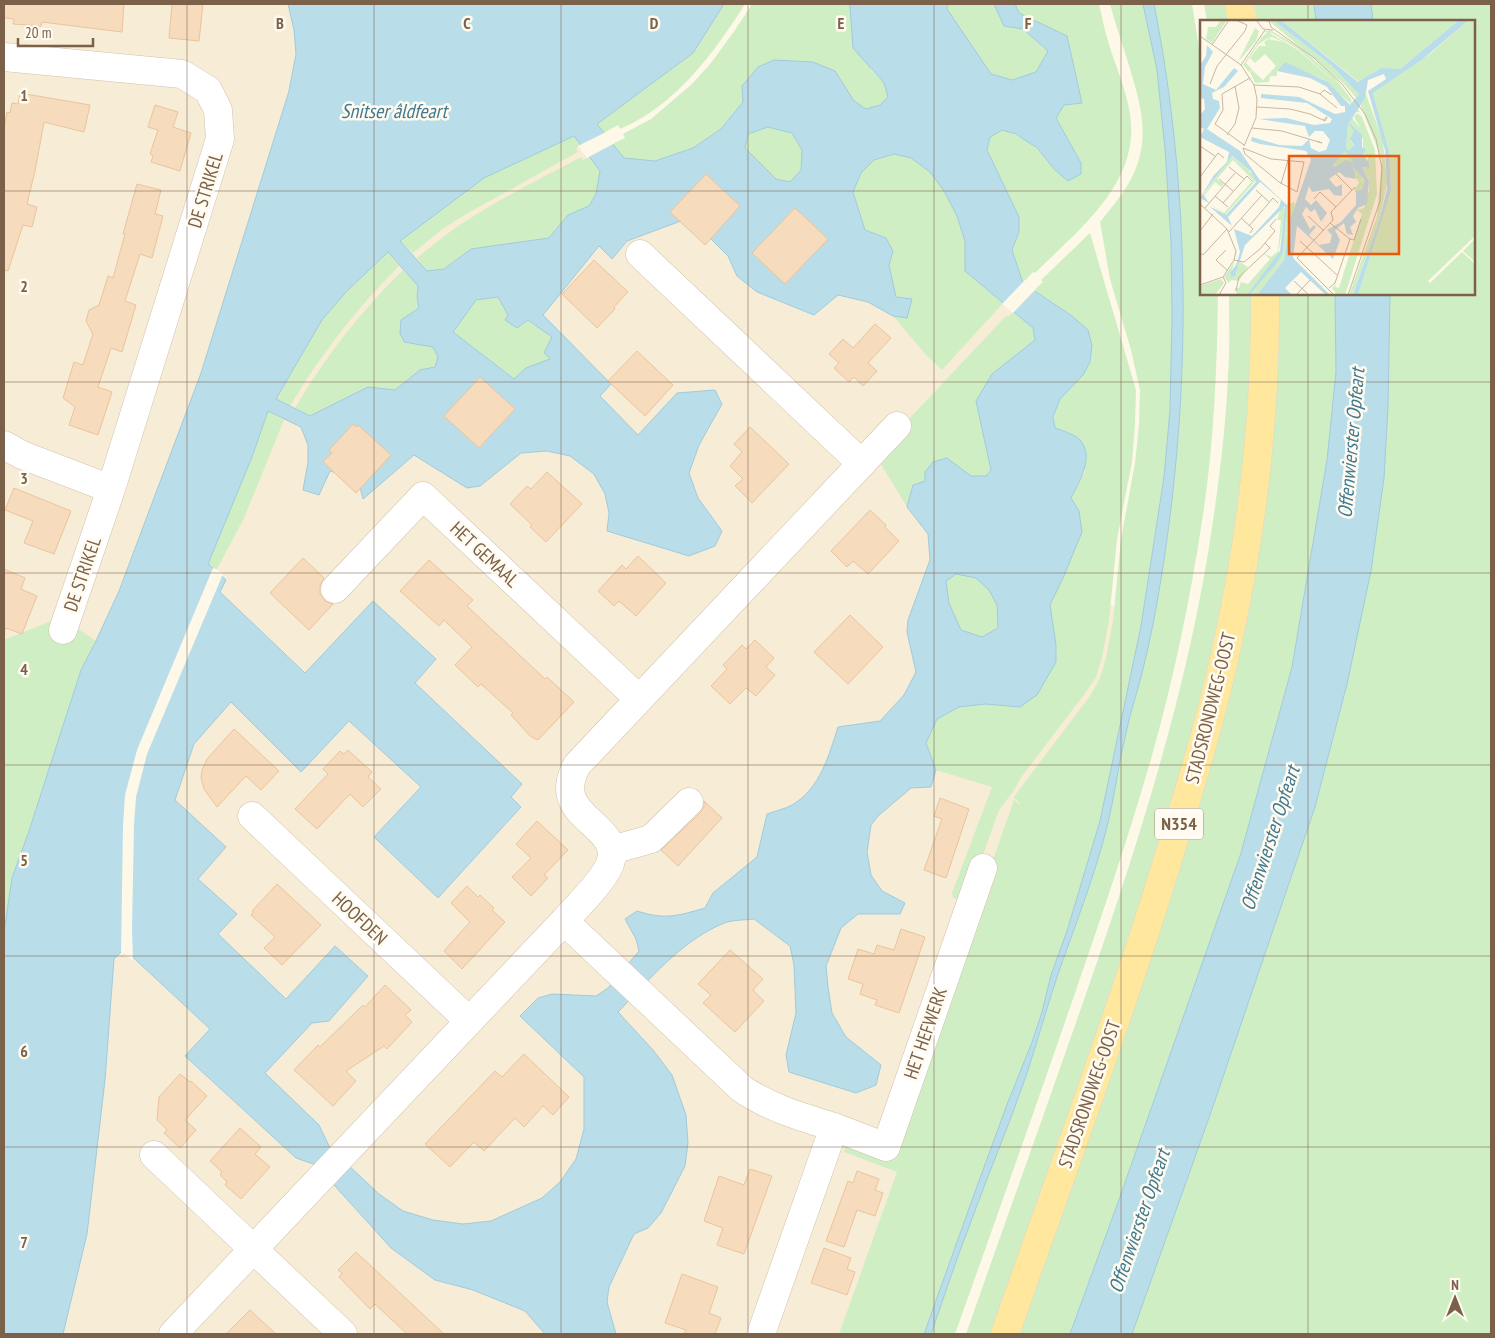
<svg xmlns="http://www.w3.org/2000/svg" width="1495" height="1338" viewBox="0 0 1495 1338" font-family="'PT Sans Narrow',sans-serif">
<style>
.residential{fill:#f7ecd5}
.green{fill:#d0eec4}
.water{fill:#baddea;stroke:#9fcbdd;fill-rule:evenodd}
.pier{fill:#fef8e8}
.building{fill:#f6dbbd;stroke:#eac49c}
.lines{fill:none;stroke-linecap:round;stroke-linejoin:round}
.street-casing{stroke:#d2c1ac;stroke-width:29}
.primary-casing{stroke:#ddd6d0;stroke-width:29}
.street{stroke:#fff;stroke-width:28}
.primary{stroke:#ffe89e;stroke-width:28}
.grid{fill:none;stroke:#7b6149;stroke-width:1;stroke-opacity:0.55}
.labels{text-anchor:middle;stroke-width:5;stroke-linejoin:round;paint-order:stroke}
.shield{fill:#fffbf0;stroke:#a38f7b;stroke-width:1}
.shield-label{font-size:18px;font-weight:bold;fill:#7b6149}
.street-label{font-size:19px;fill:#7b6149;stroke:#fffbf0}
.water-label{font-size:20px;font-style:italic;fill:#407990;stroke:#fffbf0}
.inset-road{fill:none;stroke:#c6b7a3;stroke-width:1}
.view{fill:#e8590c;fill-opacity:0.15;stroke:#e8590c;stroke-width:2.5}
.inset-edge{fill:none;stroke:#7b6149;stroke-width:2.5}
.grid-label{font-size:16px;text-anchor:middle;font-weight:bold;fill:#7b6149;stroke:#fffbf0;stroke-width:5;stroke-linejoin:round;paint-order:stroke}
</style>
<rect width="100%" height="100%" fill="#fef8e8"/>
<path class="residential" d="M4 4H348L107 660 4 650Z
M577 117 629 180 990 269 1059 332 1020 531 1162 646 930 1334H57L109 815 268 392 336 287Z"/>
<path class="green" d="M724 4H745C719 45 689 87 648 114 639 120 629 125 620 129L618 125 604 133 597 124 693 53Z
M752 4H848L850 5 871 70 884 83 888 97 880 105 866 109 854 101 835 71 743 102 721 129 693 148 655 161 624 158 612 144 625 138 623 134 651 119 692 84 711 63 735 30Z
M948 4H994L1004 26 1023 29 1048 51 1036 72 1012 80 991 74 947 9Z
M1015 4H1099C1102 16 1104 29 1108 41 1115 65 1126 88 1130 114 1141 183 1078 230 1035 273L1033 272 1023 283 1012 250 1019 232 987 150 990 137 1002 130C1030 138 1038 149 1055 170L1081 163 1056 118 1064 105 1082 103 1067 36 1019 13Z
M1110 4H1143L1157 70 1165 149 1171 241 1172 317 1170 410 1164 477 1141 626 1100 821 1067 931 1051 975 1042 1012 1032 1042 1008 1102 976 1189 924 1334H839L897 1172 844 1152 847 1143 888 1158 1014 800 1019 804 1020 803 1014 798 1016 794 1090 696 1100 678 1106 658 1113 621 1121 539 1135 463 1139 425 1140 390 1131 350 1110 279 1100 222C1112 207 1125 192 1133 175 1152 135 1139 99 1127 59 1121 41 1115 22 1110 4Z
M1154 4H1192L1201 60V294H1218C1217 370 1214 446 1202 521 1190 601 1173 681 1151 759 1128 839 1101 918 1074 996 1035 1109 995 1222 955 1334H931C944 1297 956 1260 970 1224 988 1174 1009 1126 1026 1076 1037 1043 1046 1010 1057 977 1074 928 1094 878 1107 827 1115 796 1118 764 1126 733 1130 713 1137 693 1142 673 1150 642 1156 610 1161 579 1192 389 1191 193 1154 4Z
M1204 4H1226L1229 21H1207Z
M1254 4H1314L1316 21H1257Z
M1371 4H1491V1334H1132L1210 1115 1315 807 1347 684 1388 407 1390 294H1474V21H1373Z
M768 127 792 133 802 150 801 170 790 182 776 179 745 148 748 134Z
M574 136 581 145 576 148 578 152 466 214 441 230 413 253 400 241 484 178Z
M894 154 911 158 930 172 944 191 957 216 965 241V271L1004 302 942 370 926 355 893 316 906 317 896 297 889 265 886 238 865 230 853 191 861 173 874 160Z
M581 157 583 160 589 157 600 171 596 194 589 206 568 215 549 238 471 249 443 269 427 271 417 258C434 244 451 230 469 219 505 196 544 177 581 157Z
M1090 233 1136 390 1135 425 1132 462 1117 539 1109 621 1102 657 1096 677 1086 692 1022 776 1012 793 999 810 979 866 964 901 953 898 952 893 992 787 936 770 926 743 937 719 958 707 985 704 1020 707 1056 645 1049 605 1063 578 1079 511 1071 498 1085 471 1069 433 1055 428C1050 403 1067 391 1083 375L1072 316 1034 290 1043 282 1041 280Z
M388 252 399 266C357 308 321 354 290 406L276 400 322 320 346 292Z
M403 270 418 286 417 297 419 308 401 320 404 342 433 347 438 357 435 367 420 370 395 390 368 387 310 416 295 408C325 357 361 311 403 270Z
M1229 294H1251C1251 383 1245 471 1230 558 1227 578 1223 597 1219 617 1195 730 1162 841 1125 950 1081 1079 1036 1206 990 1334H966C1006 1220 1047 1106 1087 991 1140 838 1190 682 1213 521 1220 473 1226 424 1228 375 1230 348 1229 321 1229 294Z
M1278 294H1335L1336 372 1327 460 1292 667 1241 853 1121 1194 1070 1334H1017L1179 866Z
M498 297 508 315 505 320H528L552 337 550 359 526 368 514 379 453 332 476 300Z
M1015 311 1033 328 1035 340 992 374 976 401 991 469 986 476 971 477 947 458 925 482 913 485 907 507 879 461 905 428 909 419 1006 316 1008 317Z
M268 411 284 420 244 518 217 569 213 568 208 564 252 457Z
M956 573 976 578 989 590 997 605 998 628 982 637 961 630 949 603 946 581Z
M51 621 74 634 77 628 96 641 81 670 29 831 12 878 4 932V640Z"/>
<path class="water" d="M288 4H724L693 53 597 124 624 158 655 161 693 148 721 129 743 102 742 86 758 67 774 60 813 62 835 71 854 101 866 109 880 105 888 97 884 83 853 48 850 6 848 4H948L947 9 991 74 1012 80 1036 72 1048 51 1023 29 1004 26 994 4H1015L1019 13 1067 36 1082 103 1064 105 1056 118 1081 163V174L1068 181 1055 170 1037 148 1016 134 1002 130 990 137 987 150 1019 217V232L1012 250 1023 283 1072 316 1088 330 1092 345 1090 362 1083 375 1060 399 1053 417 1055 428C1063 431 1074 434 1080 440 1095 457 1079 482 1071 498L1079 511 1082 532 1063 578 1050 605 1056 645V662L1037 695 1020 707 985 704 959 707 937 719 926 743 936 770 931 787 911 788 878 816 871 825 867 852 871 875 882 891 905 903 900 914H858L841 928 826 966 828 987 832 1013 846 1037 881 1065 876 1085 856 1093 789 1072 786 1055 796 1013 794 965 790 946 754 919C745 920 732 920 724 923 681 941 649 980 618 1012L653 1050 672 1075 686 1115 688 1143 685 1166 661 1213 648 1228 634 1234 609 1287 607 1302 616 1334H545L525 1311 473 1290 435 1280 391 1248 316 1165 296 1158 185 1056 210 1029 124 949 114 959 105 1080 87 1234 63 1334H4V932L12 878 29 831 81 670 96 641 119 591 201 373 289 91 296 54 294 30ZM768 127 792 133 802 150 801 170 790 182 776 179 745 148 748 134ZM574 136 600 171 596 194 589 206 568 215 549 238 471 249 444 269 427 271 400 241 484 178ZM894 154 911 158 930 172 944 191 957 216 965 241V271L1033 328 1035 340 992 374 976 401 991 470 986 476H971L947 458 933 462 925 472V481L913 485 907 507 928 534 930 560 908 620 907 632 916 672 904 695 880 721 838 727C829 755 820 789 792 805 785 809 775 811 767 814L757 857 713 893 705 908C677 916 665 920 637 911L625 919 636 939 639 951 608 988 596 996 552 994 538 998 520 1016 584 1077V1129L576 1159 560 1182 542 1198 491 1221 463 1224 433 1220 403 1211 379 1194 330 1148 319 1125 265 1073 312 1023 329 1021 368 976 335 946 286 999 218 934 237 914 198 879 226 847 175 800 194 744 231 702 301 772 349 721 421 787 374 837 438 898 521 807 511 797 522 784 415 683 436 659 373 601 305 673 220 592 226 580 208 564 252 457 268 411 301 427 308 445V462L303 490 319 495 330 471 358 479 363 499 414 455 467 488 480 486 521 453 547 451 570 456 594 474 605 494 609 513 607 531 689 556 715 546 722 531 698 498 689 473 699 445 722 404 715 390 677 393 638 435 600 396 611 384 543 315 599 246 612 259 627 241 681 221 699 227 728 256 737 276 757 292 814 315 838 295 868 302 893 316 907 318 912 299 896 297 889 265 893 251 886 238 865 230 853 192 861 173 874 160ZM388 252 418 286 417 297 419 308 401 320 400 333 404 342 433 347 438 357 435 367 420 370 395 390 368 387 310 416 276 399 322 320 346 292ZM498 297 508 315 505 320 517 328 528 320 552 337 544 353 550 359 526 368 514 379 453 332 476 300ZM956 574 976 578 989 590 997 605 998 628 982 637 961 630 949 603 946 581Z
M1143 4H1154C1191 192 1192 389 1161 579 1156 610 1150 642 1142 673 1137 693 1130 713 1126 733 1118 764 1115 796 1107 827 1094 878 1074 928 1057 977 1046 1010 1037 1043 1026 1076 1009 1126 988 1174 970 1224 956 1260 944 1297 931 1334H924L976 1189 1008 1102 1032 1042 1042 1012 1051 975 1067 931 1100 821 1141 626 1164 477 1170 410 1172 317 1171 241 1165 149 1157 70Z
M1314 4H1371L1373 21H1316Z
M1335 294H1390L1388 407 1384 478 1371 571 1347 684 1315 807 1210 1115 1132 1334H1070L1121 1194 1241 853 1292 667 1327 460 1336 372Z"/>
<path class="pier" d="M606 132 615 143 587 158 578 146Z
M1025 280 1036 289 1013 313 1002 304Z
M213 568 218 570 223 574 147 754 136 797 134 825 132 928 133 961 124 953 121 955 123 825 125 795 137 750Z"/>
<path class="building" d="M4 4H124L122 32 42 22 41 26 13 24 14 19 4 18Z
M172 4H203L199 41 169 38Z
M20 93 90 105 84 132 44 122 35 171 27 204 37 207 32 227 23 225 8 271 4 270V128L7 112 10 113 12 103 18 104Z
M155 105 178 112 173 127 191 133 180 171 151 162 153 156 150 154 158 130 148 127Z
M706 174 740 206 705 245 670 212Z
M137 184 161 190 155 214 163 216 152 258 140 254 125 301 136 305 122 352 111 348 98 387 112 392 98 435 69 425 75 407 63 398 74 362 83 365 93 334 86 321 89 310 99 305 108 276 113 278 125 234H123Z
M795 208 828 239 785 284 752 253Z
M594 260 628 292 614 307 615 309 597 328 562 294Z
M875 324 891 338 868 363 877 371 863 386 854 377 849 382 834 368 839 363 829 354 843 339 853 348Z
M637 351 673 385 645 416 608 381Z
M480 377 515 409 479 448 444 416Z
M353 424 356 427 358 425 391 455 356 493 323 462 332 453 329 450Z
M750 427 789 464 752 503 735 486 743 479 730 466 742 452 734 444Z
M547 472 582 504 546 542 530 527 532 525 510 504 527 486 531 489Z
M14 488 71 511 54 554 24 543 33 521 5 510Z
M870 510 886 525 885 527 899 541 868 574 853 561 847 567 831 551Z
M638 556 666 583 636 616 619 601 614 606 598 591 622 565 626 569Z
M303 558 324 578 320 586V594L325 601 333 604 309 630 270 593Z
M429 560 473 600 467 606 545 679 547 677 574 702 538 740 530 736 511 715 513 713 481 684 478 687 455 665 472 647 444 620 439 626 400 591Z
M4 569 25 578 21 589 37 596 22 634 6 628 5 630 4 629Z
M850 615 883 647 848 684 814 652Z
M755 640 774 658 766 667 775 675 756 696 746 688 730 704 711 686 727 669 723 665 742 645 746 649Z
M234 729 279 771 261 790 246 776 217 807 204 789 201 778 202 770 207 759Z
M348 750 372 772 368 777 381 789 363 807 350 794 317 829 295 809 328 774 323 769 340 751 344 754Z
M940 798 969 809 946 878 924 870 942 819 934 816Z
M704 801 722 818 678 866 661 850 700 813 704 807Z
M537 821 568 850 544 875 548 878 531 896 512 877 531 858 516 844Z
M277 884 321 925 282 965 264 948 275 937 251 915 253 912 252 911Z
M467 886 478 897 480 895 494 908 492 910 505 922 462 969 444 951 470 922 451 903Z
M901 929 925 937 899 1013 875 1005 877 1000 860 994 863 984 848 979 858 949 874 954 877 945 894 950Z
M730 950 763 979 753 990 764 1001 735 1032 703 1003 711 995 698 984Z
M385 985 411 1010 405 1015 412 1022 387 1049 384 1046 346 1071 356 1081 333 1106 294 1070 318 1045 320 1047 363 1005 365 1007Z
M524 1054 569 1097 553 1115 543 1106 524 1127 515 1118 484 1151 474 1142 450 1167 425 1144 495 1071 502 1077Z
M180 1074 190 1082 191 1081 207 1096 185 1120 196 1130 180 1148 164 1133 167 1130 157 1120 159 1097Z
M240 1128 261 1147 255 1154 270 1167 241 1199 225 1185 227 1182 220 1175 222 1172 210 1161Z
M750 1169 772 1176 744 1254 717 1245 723 1228 704 1221 719 1176 744 1185Z
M857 1171 879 1179 875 1190 883 1193 875 1216 857 1210 844 1247 826 1241 848 1181 853 1183Z
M824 1248 851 1258 847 1269 855 1272 847 1295 811 1283Z
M356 1252 444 1334H407L375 1304 370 1309 339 1277 342 1273 338 1270Z
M682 1274 718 1287 709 1313 721 1318 715 1334H684L686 1330 665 1323Z
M250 1310 276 1334H226Z"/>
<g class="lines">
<g class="street-casing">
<path id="street" d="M4 57 182 74 208 90 218 110 220 139 111 489 22 455 4 445
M640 254 862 464
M335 589 423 496 639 699
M63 630 111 489
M252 816 469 1021
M612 850 651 839 689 802
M564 921 742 1089C770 1108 802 1117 834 1127L761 1334
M834 1127 886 1147 983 868
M154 1155 343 1334
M173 1334 564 921C576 908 604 880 610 864 625 823 547 819 577 765L897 426"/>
</g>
<g class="primary-casing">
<path id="primary" d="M1239 4 1242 21
M1005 1334C1055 1191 1108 1049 1154 904 1183 811 1213 718 1232 622 1254 516 1266 402 1265 294"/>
</g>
<use href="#street" class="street"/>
<use href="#primary" class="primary"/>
</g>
<path class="grid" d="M187 4V1334M374 4V1334M561 4V1334M748 4V1334M934 4V1334M1121 4V1334M1308 4V21M4 191H1201M1474 191H1491M1308 294V1334M4 382H1491M4 573H1491M4 765H1491M4 956H1491M4 1147H1491"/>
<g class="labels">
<rect class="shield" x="1155" y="808.5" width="48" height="31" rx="4"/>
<g class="shield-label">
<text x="1179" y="830">N354</text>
</g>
<g class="street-label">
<text transform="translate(205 190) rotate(-73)" y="7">DE STRIKEL</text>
<text transform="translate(485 554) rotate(43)" y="7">HET GEMAAL</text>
<text transform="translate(82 574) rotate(-71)" y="7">DE STRIKEL</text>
<text transform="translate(1210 708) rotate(-76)" y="7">STADSRONDWEG-OOST</text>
<text transform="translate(360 918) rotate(43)" y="7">HOOFDEN</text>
<text transform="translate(925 1033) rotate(-71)" y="7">HET HEFWERK</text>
<text transform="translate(1089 1094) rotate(-71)" y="7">STADSRONDWEG-OOST</text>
</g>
<g class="water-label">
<text x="394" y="118">Snitser âldfeart</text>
<text transform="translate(1351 443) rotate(-85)" y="7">Offenwierster Opfeart</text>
<text transform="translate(1270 838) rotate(-72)" y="7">Offenwierster Opfeart</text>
<text transform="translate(1139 1221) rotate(-71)" y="7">Offenwierster Opfeart</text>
</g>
</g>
<g transform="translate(1200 20)">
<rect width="275" height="275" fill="#fef8e8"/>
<path d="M21 0H27L12 23 6 19 8 7H16ZM68 0H73L131 45 159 72 157 79 143 63ZM81 0H259L200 49H179L159 62ZM269 0H275V216L228 261 230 263 262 232 275 244V275H158L191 171 189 131 173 73 230 34ZM55 8 59 11 56 21 38 42ZM70 10 99 27 135 58 151 79 152 85 123 59 88 45 77 51V56H70L69 62 55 63 50 52 52 50 63 60 76 46 65 34 55 43 50 38 59 26H66L64 22 68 19 83 22 72 17 66 19 58 25 46 43 52 49 49 52 43 45 62 17 68 12 98 30 144 70 98 29 72 13 64 12ZM166 74 183 121 187 163 180 198 153 275H149L177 196 182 140 160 84ZM157 88 162 95 159 92H156L153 96V99L161 109 154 97 157 93 162 97 175 130 177 174 145 275H137L132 268 136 263 135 267 139 268 162 194 157 190 164 188 169 170V160L162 147 168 148V138L163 133V119L149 103ZM148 104 154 111 151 122 154 125 149 130 146 129ZM145 130 154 143 135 147 133 145ZM31 136 50 150 49 153 51 151 56 160 25 195 10 184 24 193 53 160 33 140 17 159 24 164 21 167 15 162 4 176 9 183 2 177ZM156 147 163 158 159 163 164 158 165 161 162 170 156 173 154 170 159 163 152 150ZM95 182 84 240 57 275H49L83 232 87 184ZM82 185 85 189 78 236 47 275H37L35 268H39L41 262 48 264 70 239 63 233 71 237 78 231 81 200H77ZM275 219V242L263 231ZM35 241 30 256 35 255 40 242 48 247 39 261 31 260 29 263 24 257ZM21 259 24 263 16 274 0 275V266Z" fill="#d0eec4"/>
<path d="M73 0H81L158 62 181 48 200 49 259 0H269L223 39 173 73 189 131 191 171 158 275H153L180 198 187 169 185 130 168 71 186 59 184 54 168 60 165 78 149 103 162 115V127L166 130 163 134 169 143V148L162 147 169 161 167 184 158 188 153 196 156 202 150 207 153 215 147 214 144 203 135 210 140 220 133 239 97 206 93 238 130 275H126L101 252 85 268 92 275H57L84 240 90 200 111 140 106 131 60 124 51 121 52 117 79 125 102 126 109 119 111 128 119 132 126 130 130 120 123 111H115L109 117 105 106 59 99 86 98 114 105 130 103 132 99 107 83 61 78V74L99 77 135 94 145 92V86H141L127 67 110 58 77 51 85 42 128 62 150 85 159 74 131 45ZM148 104 154 111 150 119 154 125 149 130 146 129ZM145 131 154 143 146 140 135 147 133 145ZM153 147 165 160 162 170 156 171V185L141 202 127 210 132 215 130 223 119 225 109 215 116 207 114 205 110 209 102 194 106 187 111 192 115 189 121 202 127 193 116 180 111 185 105 179 109 166 112 172 129 169 134 175 142 176V164L136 167 129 159 139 152 145 157 156 159ZM7 25 13 32 5 47 3 64 16 70 34 48 38 51 24 67 12 73 13 79 19 81 20 88 7 109 40 131 59 159 87 185 83 232 76 244 49 275H47L80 231 85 186 45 225 35 256 31 257 30 253 36 245 40 232 34 209 52 216 79 187 81 180 60 162 28 197 32 206 9 186 26 195 56 162 51 151 32 136 3 174 9 183 0 178 14 155 27 142 29 132 0 117 4 109 0 107V95L5 89 4 79 0 78V45L6 36Z" fill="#baddea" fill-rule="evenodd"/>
<path class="inset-road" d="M58 0 69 1 71 7 114 38 142 64 165 94 176 119 182 148 180 181 148 275M57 1 63 9 73 10M0 16 41 45M12 25 29 0M41 45 54 65 57 79 56 98 44 126M41 45 65 10M10 64 17 46 45 11 47 5 36 0M54 65 99 67 120 74 137 88M120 74 124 70 132 75M57 87 90 89 110 94 123 100 125 101 127 97 123 100M52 108 82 111 122 123 117 121M27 115 35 104 39 88 35 66M44 125 15 104 23 90 22 74 50 58M0 126 15 136M43 128 71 139 104 142 97 172 79 162 45 134ZM29 147 44 159M136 154 152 170M0 157 18 133 24 138M19 159 33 171M81 164 88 140M56 170 69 182M15 176 28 187M114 179 120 172 136 187M23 183 47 156 52 161M0 184 27 209 36 231 34 240 23 257 0 265M5 188 35 153M108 196 124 211M41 198 53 209 50 213M49 206 73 178 78 183M0 211 13 194M29 212 62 175M150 219 154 220 161 199M100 221 137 255M26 230 16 240 28 251M0 233 3 235 27 209M34 240 44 242 60 229 75 211 70 206 76 199M94 261 109 275M129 268 135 263 150 219 130 203M36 271 39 257 70 228 65 223M19 275 26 263 23 257M96 275 110 260M134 275 97 238 133 200 131 192 155 167"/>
<path class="view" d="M89 136H199V234H89Z"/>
<rect width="275" height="275" class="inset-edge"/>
</g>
<g class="grid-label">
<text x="280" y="29">B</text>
<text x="467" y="29">C</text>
<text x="654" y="29">D</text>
<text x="841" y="29">E</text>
<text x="1028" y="29">F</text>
<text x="24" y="101">1</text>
<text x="24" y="292">2</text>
<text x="24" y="484">3</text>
<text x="24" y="675">4</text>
<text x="24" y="866">5</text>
<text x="24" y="1057">6</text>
<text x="24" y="1248">7</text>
</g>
<rect width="1495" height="1338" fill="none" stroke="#7b6149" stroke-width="10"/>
<g transform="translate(1455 1298)" stroke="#fffbf0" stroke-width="4" paint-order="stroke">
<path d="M0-4L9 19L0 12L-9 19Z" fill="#7b6149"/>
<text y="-8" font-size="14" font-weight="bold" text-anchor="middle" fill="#7b6149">N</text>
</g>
<path d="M18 38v8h75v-8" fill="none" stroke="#7b6149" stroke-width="2.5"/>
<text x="25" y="38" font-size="15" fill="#7b6149" stroke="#fffbf0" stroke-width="4" paint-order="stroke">20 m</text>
</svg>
